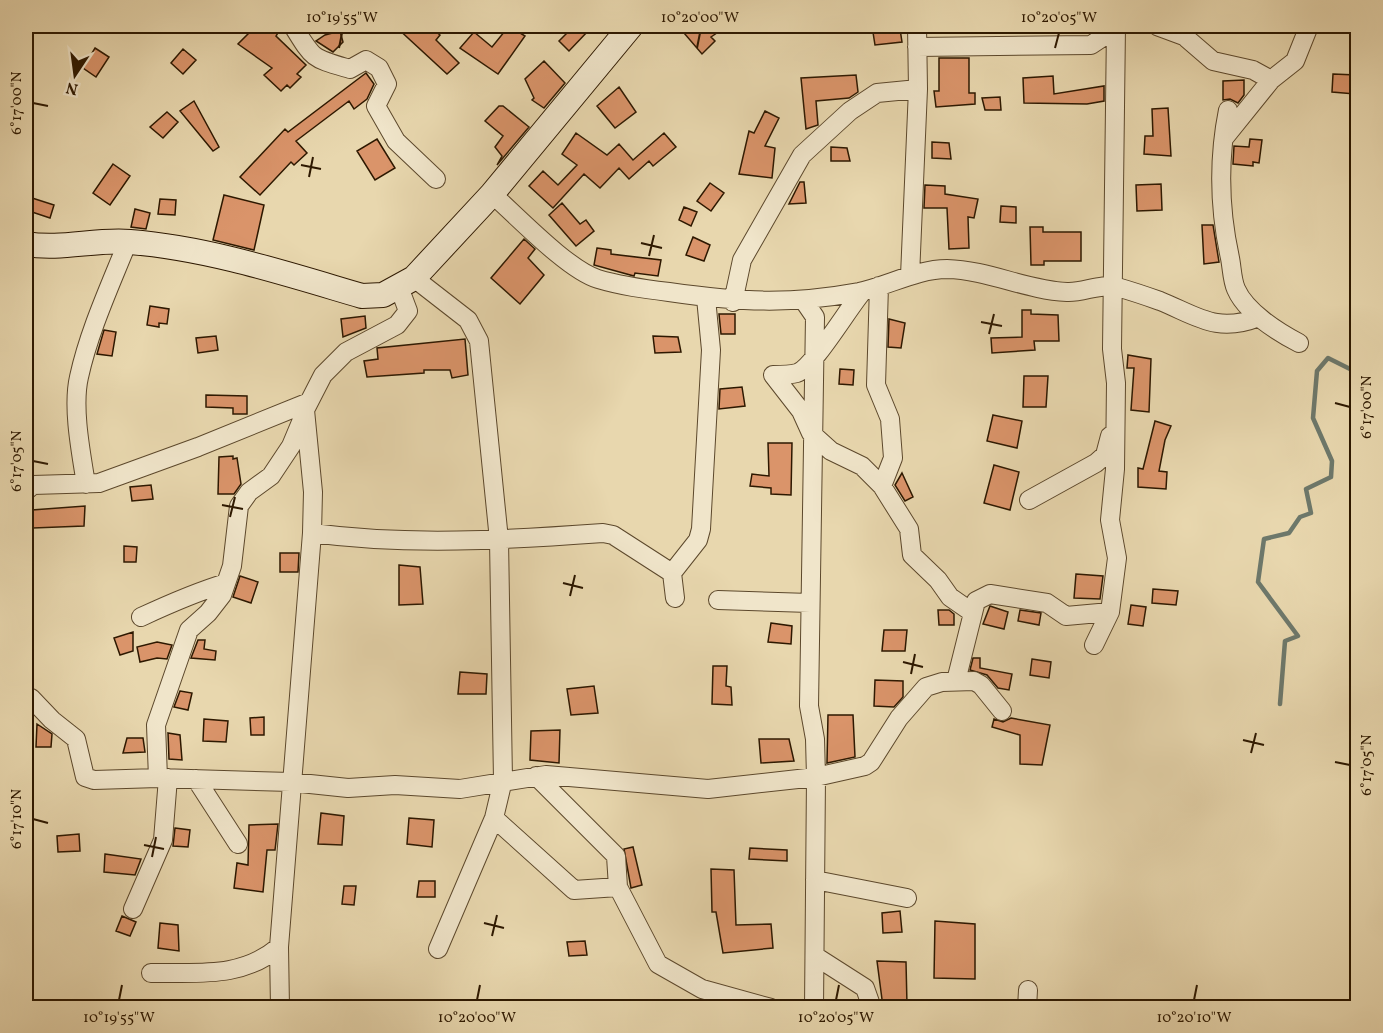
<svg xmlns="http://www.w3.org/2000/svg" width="1383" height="1033" viewBox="0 0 1383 1033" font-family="Vollkorn,serif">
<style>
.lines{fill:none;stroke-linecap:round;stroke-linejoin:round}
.stream{stroke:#6d786b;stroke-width:4.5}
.building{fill:#da946a;stroke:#2d1800;stroke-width:1.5}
.street-casing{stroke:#5c482c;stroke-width:20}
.secondary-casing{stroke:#2d1800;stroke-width:26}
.street{stroke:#f0e5ca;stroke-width:18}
.secondary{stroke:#f0e5ca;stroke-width:24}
.ticks{fill:none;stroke:#2d1800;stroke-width:2}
.neatline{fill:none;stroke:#2d1800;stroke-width:2}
.ticks-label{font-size:15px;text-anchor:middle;fill:#2d1800}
</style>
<rect width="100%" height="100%" fill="#e8d7ae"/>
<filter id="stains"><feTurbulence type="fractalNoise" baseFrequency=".00333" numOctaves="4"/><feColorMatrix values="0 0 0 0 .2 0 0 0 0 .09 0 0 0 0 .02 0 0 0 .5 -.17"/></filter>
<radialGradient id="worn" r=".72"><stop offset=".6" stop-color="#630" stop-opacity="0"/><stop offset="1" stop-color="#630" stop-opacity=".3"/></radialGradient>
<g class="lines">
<path class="stream" d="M1280 704 1285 641 1298 636 1258 582 1264 539 1289 533 1300 517 1311 513 1306 489 1331 477 1332 461 1313 418 1317 371 1328 358 1358 373"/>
</g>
<path class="building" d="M256 26H282L276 36 306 65 297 74 301 77 290 88 287 85 281 91 264 75 272 68 238 44Z
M395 26H429L440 35 436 40 459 63 447 74Z
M509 26 525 36 498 74 460 48 474 32 492 47Z
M574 26H582L588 31 569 51 559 41Z
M678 26H727L711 37 715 41 702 54Z
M872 26H888L889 31 900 29 902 42 875 45Z
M340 31 343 42 333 52 316 41 325 35Z
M95 48 109 57 96 77 83 68Z
M183 49 196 60 183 74 171 63Z
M939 58H969V93H975V104L936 107 934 91H939Z
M544 61 565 83 544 108 532 100 534 98 525 79Z
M366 73 374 84 367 99 354 109 349 101 296 141 307 153 294 165 291 162 260 195 240 177 285 129 288 132Z
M1333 74 1356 75 1355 94 1332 92Z
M856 75 858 92 849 98 816 101 818 125 806 129 801 78Z
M1053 76 1054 94 1104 86V101L1087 104 1024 103 1023 78Z
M1244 80V95L1238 103 1230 99 1223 100V81Z
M619 87 636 112 615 128 597 106Z
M1000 97 1001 110H985L982 98Z
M194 101 219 147 213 151 180 111Z
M499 106H503L529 127 497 165 502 156 495 147 503 136 485 121Z
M1168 108 1171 156 1144 154 1145 136H1153L1152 109Z
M765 111 779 118 765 146 775 148 772 178 739 174 749 131 754 133Z
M167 112 178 122 163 138 150 127Z
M576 133 607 155 619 144 633 160 664 133 676 147 653 166 649 161 629 179 619 168 600 188 584 174 553 208 529 186 543 171 558 185 577 165 562 154Z
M377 139 395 168 375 180 357 151Z
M1250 139 1262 140 1259 163 1253 162V166L1233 164 1234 146 1249 147Z
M932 142 949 143 951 159 932 158Z
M831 147 847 148 850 161H831Z
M113 164 130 176 110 205 93 193Z
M800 182H804L806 203 789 204Z
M710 183 724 193 711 211 697 201Z
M1161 184 1162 210 1137 211 1136 185Z
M925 185 945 186V194L978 199 974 218 968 217 969 248 949 249 947 208H924Z
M224 195 264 205 254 250 213 240Z
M29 197 54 205 50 218 26 210Z
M160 199 176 200 175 215 158 214Z
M562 203 580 224 586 220 594 231 576 246 549 215Z
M1001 206 1016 207V223L1000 222Z
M684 207 697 212 691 226 679 220Z
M135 209 150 213 146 229 131 227Z
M1202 225H1213L1219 262 1204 264Z
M1030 227H1043V232H1081V261H1044V265H1031Z
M693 237 710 245 704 261 686 255Z
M524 239 535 249 528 258 544 275 520 304 491 278Z
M597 248 611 250V254L661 260 658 276 635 273 634 276 594 265Z
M150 306 169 309 167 324 159 323V327L147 325Z
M1022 310H1031V314L1058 315 1059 341H1034L1035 350 992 353 991 338 1022 337Z
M719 314H735V334H721Z
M365 316 366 328 343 337 341 319Z
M889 319 905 323 901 348 888 347Z
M104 330 116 332 112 356 97 354Z
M216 336 218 350 198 353 196 338Z
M653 336 678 337 681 352 655 353Z
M465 339 468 375 452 378 450 370H424V373L367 377 364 361 378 359 377 348Z
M1128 355 1151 359 1149 412 1131 410 1134 368H1127Z
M840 369 854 370 853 385 839 384Z
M1024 376H1048L1046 407H1023Z
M742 387 745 406 719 409 720 389Z
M206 395 247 396V414H233V408L206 407Z
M993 415 1022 421 1017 448 987 441Z
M1155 421 1171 426 1165 440 1159 471 1167 472 1166 489 1138 487V468L1143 469Z
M768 443H792L791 495 771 494V488L750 486 752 474 769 476Z
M233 456V459L237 458 241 484 234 494H218L219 457Z
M994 465 1019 472 1010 510 984 503Z
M902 473 913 497 905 501 895 485Z
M151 485 153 499 132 501 130 487Z
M85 506 84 526 33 528 32 510Z
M124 546 137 547 136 562H124Z
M280 553H299L298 572H280Z
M399 565 420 567 423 604 399 605Z
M1076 574 1103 576 1100 599 1074 598Z
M240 576 258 582 251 603 233 597Z
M1153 589 1178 591 1176 605 1152 603Z
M1131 605 1146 607 1143 626 1128 624Z
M990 606 1008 612 1004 629 983 624Z
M938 610H949L954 614V625H939Z
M1020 610 1041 613 1039 625 1018 621Z
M771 623 792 626 791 644 768 642Z
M884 630H907L905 651H882Z
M133 632V651L120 655 114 638Z
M198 640H205L204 649 216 651 215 660 191 658Z
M157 642 172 645 167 659 157 658 140 662 137 647Z
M973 658H980V668L1012 674 1009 690 998 688 987 675 970 670Z
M1032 659 1051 662 1049 678 1030 675Z
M713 666H727L726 686 731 687 732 705 712 704Z
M460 672 487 674 486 694H458Z
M875 680 903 681V697L894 707 874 706Z
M594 686 598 713 571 715 567 689Z
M180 691 192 693 188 710 174 707Z
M828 715H853L855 757 827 763Z
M264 717V735H251L250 718Z
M1011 718 1050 725 1042 765 1020 764V735L992 727 994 719 1003 722Z
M204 719 228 721 226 742 203 741Z
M37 724 52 734 51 747H36Z
M560 730 559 763 530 760 531 731Z
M168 733 180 735 182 760 169 759Z
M127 738H143L145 752 123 753Z
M759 739H789L794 761 761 763Z
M321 813 344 816 342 845 318 844Z
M409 818 434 820 432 847 407 844Z
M278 824 275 850H267L263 892 234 888 237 863 248 865 249 825Z
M175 828 190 830 188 847 173 846Z
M79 834 80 851 58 852 57 836Z
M633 847 642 885 631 888 624 849Z
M750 848 787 850V861L749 859Z
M105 854 141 859 135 875 104 872Z
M711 869 734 870 736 925 771 924 773 948 723 953 716 912H712Z
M419 881H435V897H417Z
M344 886H356L354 905 342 904Z
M900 911 902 932 883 933 882 913Z
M122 916 136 922 130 936 116 931Z
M935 921 975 924V979L934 978Z
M160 923 178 925 179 951 158 948Z
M585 941 587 955 569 956 567 942Z
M877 961 906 962 907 1005 883 1007Z"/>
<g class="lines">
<g class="street-casing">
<path id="street" d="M293 26C314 60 312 58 350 69L366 60 379 68 387 84 376 106 396 141 436 179
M1157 26 1184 36 1213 61 1253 70 1271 80
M917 47 1091 45 1106 35 1110 26
M1228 110C1218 160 1219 208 1230 258 1232 268 1232 280 1236 289 1246 312 1278 332 1299 343
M1225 137 1271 80 1295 61 1309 26
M492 194C517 216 568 270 598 279 621 286 645 289 669 292 740 302 788 305 859 292 888 286 917 269 947 269 988 270 1026 290 1067 292 1083 293 1101 283 1117 287 1131 291 1146 296 1160 301 1197 316 1217 334 1259 317
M910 276 918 89 917 26
M414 278 468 320 479 341 499 540 503 780 494 818 438 949
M879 286 876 385 890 419 893 458 882 486
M804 301 815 317 809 706 815 739 816 777 814 1008
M733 302 742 260 802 155 850 111 877 93 918 89
M773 375 801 411 811 433 831 451 862 466 882 486 909 529 912 555 938 580 950 597 973 613
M773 375C781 375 790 375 797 373 813 368 849 307 863 291
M86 484C81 453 72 407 79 377 89 331 110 286 128 241
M26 491 33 485 99 483 198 447 309 402
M1029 500 1096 463 1105 455 1110 436
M312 533C409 546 505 540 603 533L613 535 672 573 675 598
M672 573 698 540 701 529 711 350 706 298
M718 600 810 603
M141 617C169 604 196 592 226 583
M1094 645 1110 612 1117 558 1110 520 1115 469 1116 383 1112 349 1116 26
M956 681 976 601 990 594 1047 603 1066 616 1110 612
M26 698H31L52 720 76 739 85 777 94 780 158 778 291 782 348 788 395 785 460 789 546 775 708 789 816 777 865 766 871 762 899 718 926 687 942 682 974 681 981 685 1002 711
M536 776 616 856 618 887 658 964 702 989 771 1008
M158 778 156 725 189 630 208 613 222 595 232 566 239 506 249 492 271 476 291 446 304 415
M196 779 238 844
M494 818 574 890 618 887
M815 880 907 898
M133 909 163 840 168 778
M815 956 865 988 872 1008
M151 973C198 972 241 979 279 947
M280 1008 279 947 312 533 313 492 305 410 323 375 346 352 397 325 408 311 399 287
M1027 1008 1028 990"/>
</g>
<g class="secondary-casing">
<path id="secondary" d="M26 244C61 250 95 239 130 242 208 248 287 274 362 296L383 295 414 278 492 194 631 26"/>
</g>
<use href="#street" class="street"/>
<use href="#secondary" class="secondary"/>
</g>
<path class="ticks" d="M339 48 342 33M697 48 700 33M1055 48 1059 33M33 103 48 106M301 165 321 169M309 177 313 157M641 243 662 248M649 256 654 235M981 322 1002 326M989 334 994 314M1335 403 1350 407M33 461 48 464M222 505 243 509M230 517 235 497M563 583 583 588M570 596 575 575M903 662 923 667M911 674 915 654M1243 740 1264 745M1251 753 1256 733M1335 762 1350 765M33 819 48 823M144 845 164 849M152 857 156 837M484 923 504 928M492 936 497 915M119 1000 122 985M477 1000 480 985M836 1000 839 985M1194 1000 1197 985"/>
<rect width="1383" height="1033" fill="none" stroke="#e8d7ae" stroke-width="66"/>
<g transform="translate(75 75) rotate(193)" stroke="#f0e5ca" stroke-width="4.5" paint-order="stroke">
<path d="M0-4.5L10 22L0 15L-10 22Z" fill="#2d1800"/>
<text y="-9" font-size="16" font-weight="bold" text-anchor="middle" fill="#2d1800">N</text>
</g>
<rect x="33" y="33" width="1317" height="967" class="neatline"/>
<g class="ticks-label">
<text x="342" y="22">10°19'55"W</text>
<text x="700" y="22">10°20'00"W</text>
<text x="1059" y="22">10°20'05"W</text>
<text transform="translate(16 103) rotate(-90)" y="5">6°17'00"N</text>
<text transform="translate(1366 407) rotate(-90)" y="5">6°17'00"N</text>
<text transform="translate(16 461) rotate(-90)" y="5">6°17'05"N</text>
<text transform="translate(1366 765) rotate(-90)" y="5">6°17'05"N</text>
<text transform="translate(16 819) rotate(-90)" y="5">6°17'10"N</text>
<text x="119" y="1022">10°19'55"W</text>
<text x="477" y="1022">10°20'00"W</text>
<text x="836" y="1022">10°20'05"W</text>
<text x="1194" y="1022">10°20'10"W</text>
</g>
<rect width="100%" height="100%" filter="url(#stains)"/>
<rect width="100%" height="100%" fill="url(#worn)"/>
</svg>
